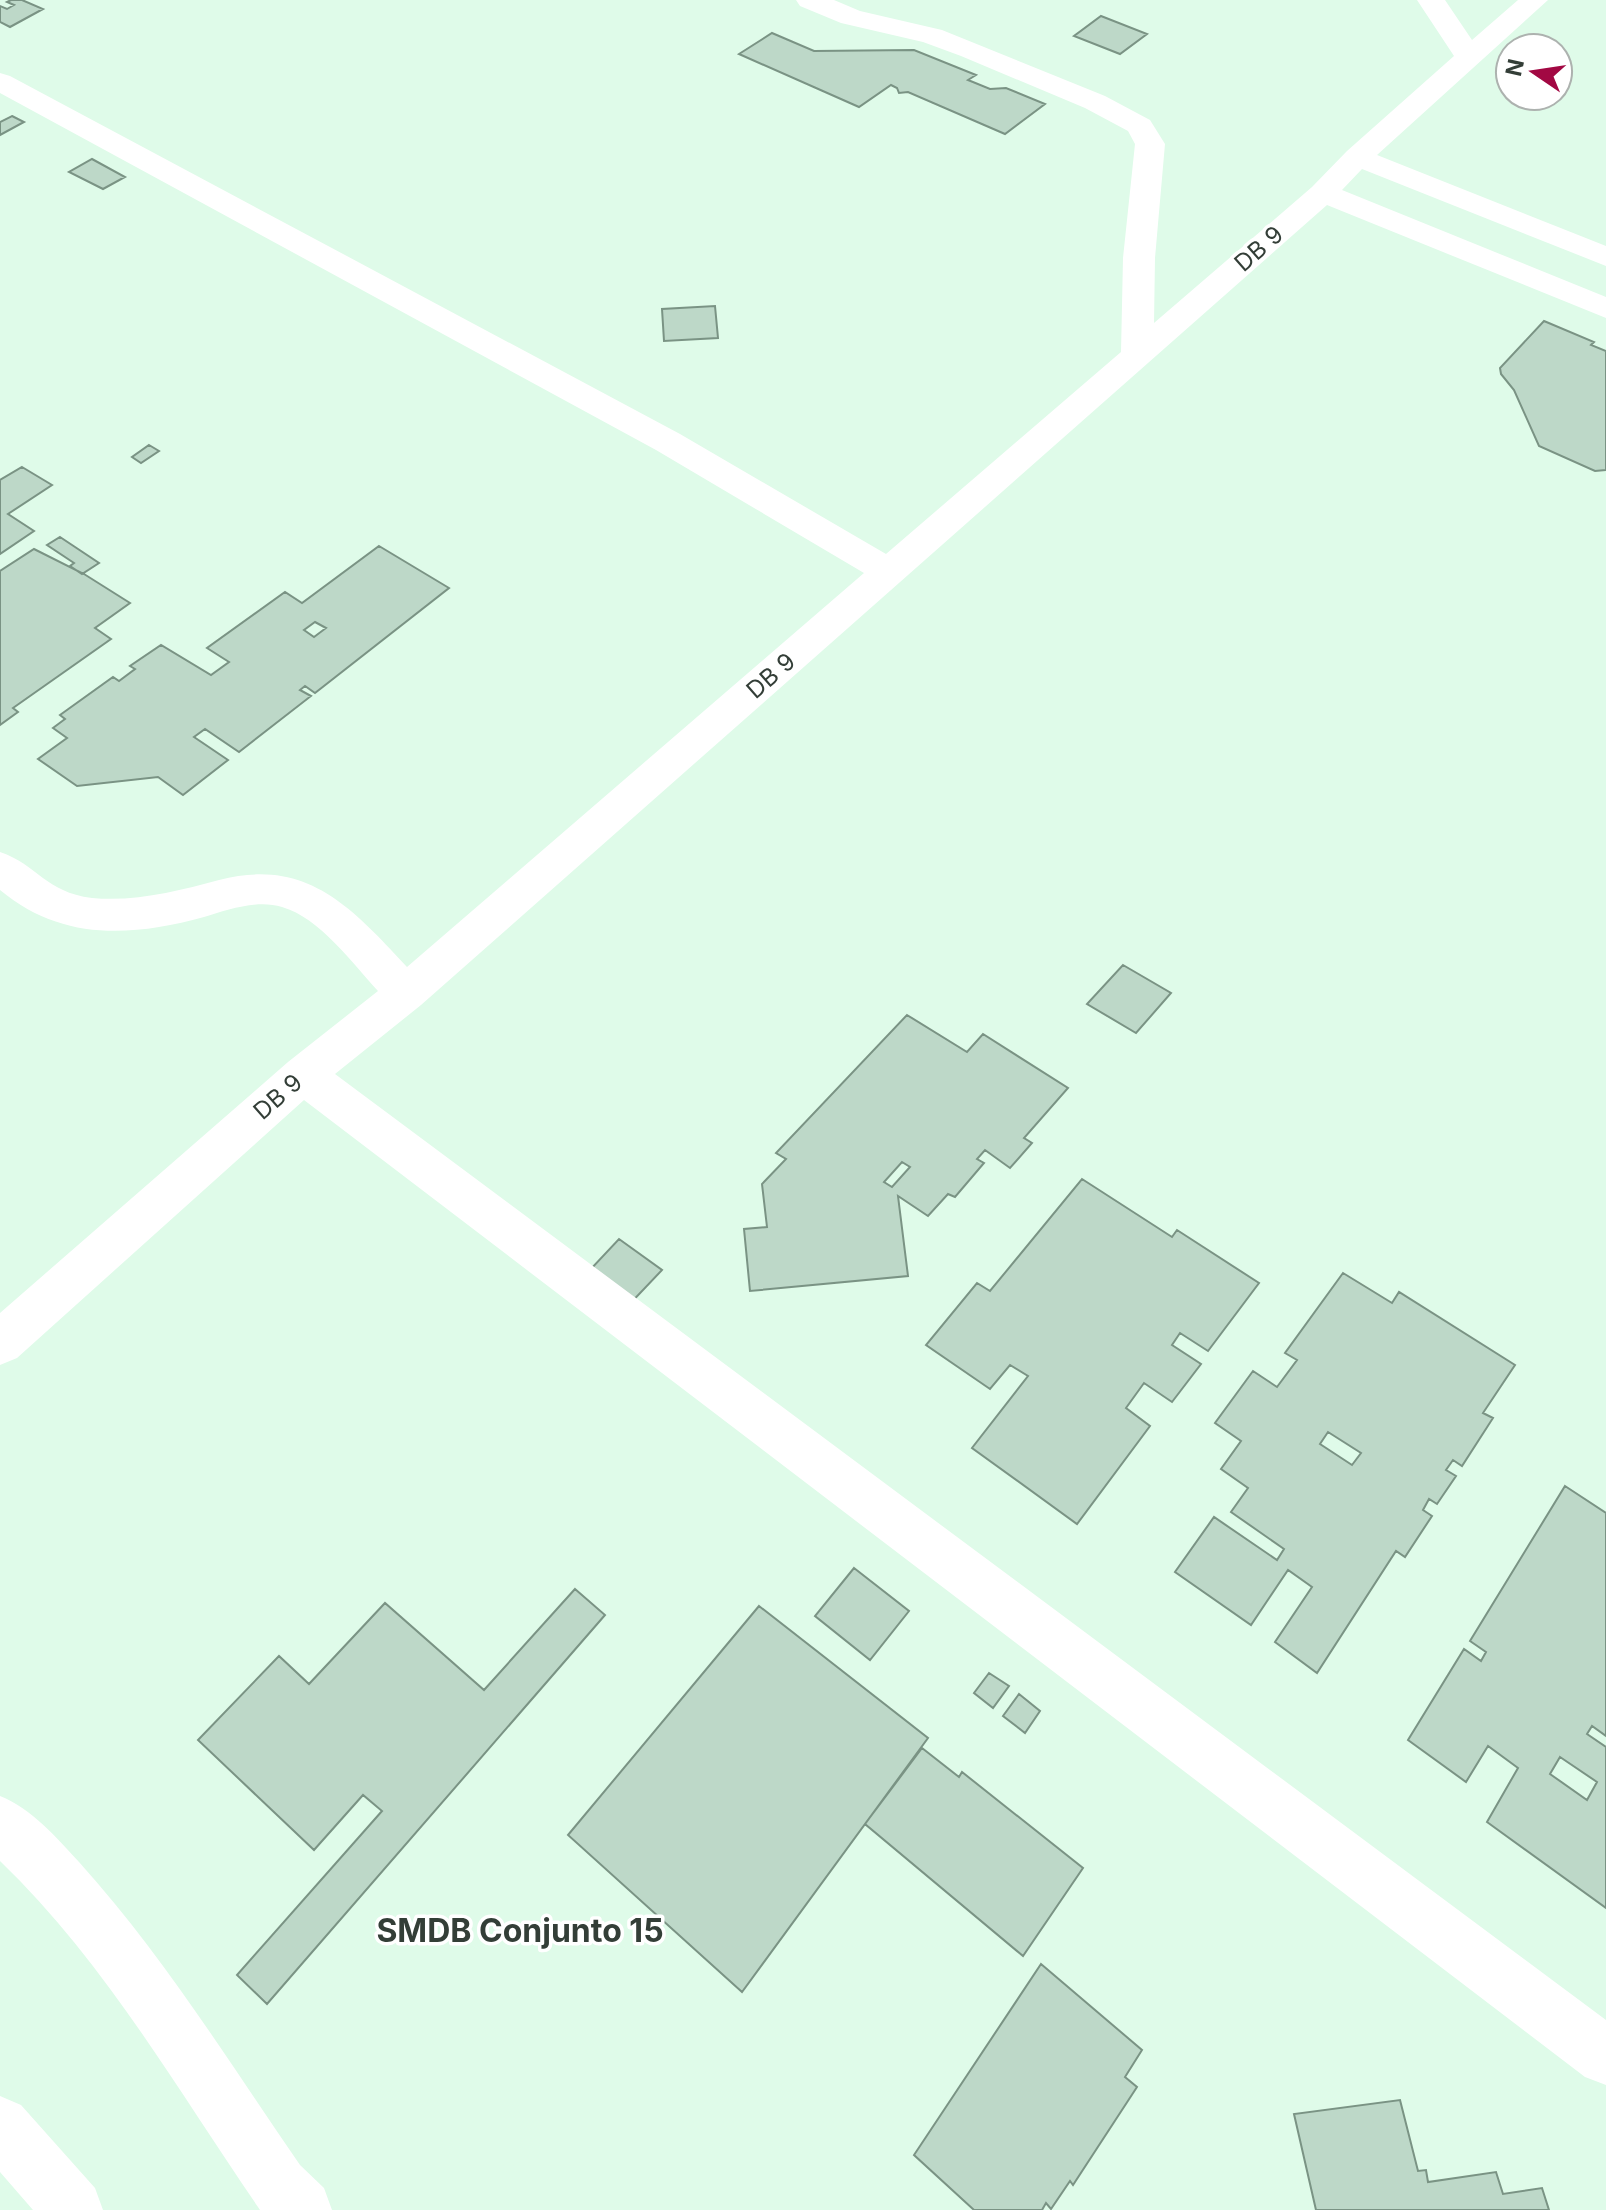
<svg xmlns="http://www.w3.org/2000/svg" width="1606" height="2210" viewBox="0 0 1606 2210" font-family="Inter,sans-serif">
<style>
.building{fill:#bdd8c8;stroke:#7a9384;stroke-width:2;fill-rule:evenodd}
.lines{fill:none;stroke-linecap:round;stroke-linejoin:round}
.street{fill:#fff;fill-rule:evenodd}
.labels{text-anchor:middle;stroke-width:7;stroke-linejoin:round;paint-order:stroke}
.street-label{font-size:24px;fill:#333e37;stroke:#fff}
.near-neighbourhood-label{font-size:32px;font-weight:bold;fill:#333e37;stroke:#fff}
</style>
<rect width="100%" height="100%" fill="#dffbe9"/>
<path class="building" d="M11 0H22L43 9 10 27 0 22V6L7 9 14 5 7 2Z
M1101 16 1147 34 1120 54 1074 36Z
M772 33 814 51 914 50 976 75 968 80 990 89 1006 88 1045 104 1005 134 908 92 899 93 897 88 891 85 859 107 739 54Z
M12 116 24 122 0 135V122Z
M92 159 125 177 103 189 69 172Z
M715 306 718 338 664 341 662 309Z
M1544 321 1594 342 1591 345 1606 351V470L1595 471 1539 446 1514 390 1501 374 1500 368Z
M149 445 159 451 141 463 132 457Z
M22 467 52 485 8 514 34 531 0 554V480Z
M60 537 99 563 82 574 70 566 74 563 47 545Z
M379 546 449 588 315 693 305 686 300 690 311 696 239 752 205 729 194 737 228 760 183 795 158 777 77 786 38 759 67 738 53 728 65 719 60 715 113 677 119 681 135 669 130 666 161 645 211 675 229 662 207 648 285 592 302 603ZM315 622 326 628 314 637 304 630Z
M34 549 84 574 130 603 95 628 111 639 13 708 18 712 0 725V571Z
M1123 965 1171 993 1136 1033 1087 1004Z
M907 1015 967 1052 983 1034 1068 1088 1024 1138 1032 1143 1010 1168 985 1150 977 1159 984 1163 955 1197 948 1194 928 1216 898 1196 908 1276 750 1291 744 1229 767 1227 762 1184 786 1159 776 1153ZM902 1162 910 1167 892 1187 884 1182Z
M1082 1179 1172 1237 1177 1230 1259 1283 1208 1351 1180 1333 1172 1345 1201 1364 1172 1402 1144 1383 1126 1408 1150 1426 1077 1524 972 1448 1028 1376 1010 1365 990 1389 926 1345 977 1283 990 1291Z
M619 1239 662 1270 624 1310 574 1287Z
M1343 1273 1392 1303 1399 1292 1515 1365 1483 1413 1493 1418 1462 1466 1453 1460 1446 1470 1456 1476 1437 1504 1429 1499 1423 1510 1432 1516 1405 1557 1396 1551 1317 1673 1275 1642 1312 1587 1288 1570 1251 1625 1175 1572 1214 1517 1277 1560 1284 1549 1231 1512 1248 1488 1221 1469 1241 1441 1215 1423 1253 1371 1277 1387 1297 1360 1285 1353ZM1328 1432 1361 1453 1352 1465 1320 1444Z
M1565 1486 1606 1513V1736L1592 1726 1587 1734 1606 1747V1908L1487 1822 1518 1768 1488 1746 1466 1782 1408 1740 1464 1649 1481 1661 1486 1652 1470 1641ZM1560 1757 1597 1782 1587 1800 1550 1774Z
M854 1568 909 1611 870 1660 815 1616Z
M575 1589 605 1615 267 2004 237 1975 382 1811 363 1795 314 1850 198 1740 279 1656 309 1684 385 1603 484 1690Z
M759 1606 928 1738 742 1992 568 1835Z
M989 1673 1009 1686 993 1708 974 1693Z
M1019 1694 1040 1711 1025 1733 1003 1716Z
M922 1748 959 1777 962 1772 1083 1868 1023 1956 865 1824Z
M1041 1964 1142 2050 1125 2077 1137 2087 1073 2185 1070 2181 1051 2209 1046 2203 1042 2210H974L914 2155Z
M1400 2100 1418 2171 1426 2170 1428 2182 1496 2172 1503 2194 1542 2188 1549 2210H1316L1294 2114Z"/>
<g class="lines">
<path class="street" d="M796 0H834L860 11 942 30 1105 96 1150 120 1165 144 1155 258 1154 323 1312 187 1347 151 1454 56 1417 0H1445L1472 40 1518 0H1548L1377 155 1606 246V266L1362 169 1342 190 1606 297V318L1327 205 421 1005 335 1074 1606 2020V2085L1585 2077 304 1100 17 1358 0 1365V1313L288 1062 378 991C352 963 320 918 282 907 257 899 227 910 204 917 131 937 61 941 0 890V852C38 865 45 892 92 898 136 902 178 891 219 880 307 857 352 908 407 967L864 573 656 450 0 93V73L10 76 680 434 886 554 1121 352 1123 258 1135 144 1128 131 1085 108 961 56 923 42 841 23 800 6Z
M0 1796C32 1809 56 1837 79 1862 163 1955 229 2062 300 2165L324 2188 332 2210H260L258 2207C177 2089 104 1961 0 1861Z
M0 2096 21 2105 95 2188 103 2210H33L0 2172Z"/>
</g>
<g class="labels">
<g class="street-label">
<text transform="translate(1259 249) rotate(-41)" y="8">DB 9</text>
<text transform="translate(771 676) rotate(-41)" y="8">DB 9</text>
<text transform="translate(278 1097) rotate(-41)" y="8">DB 9</text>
</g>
<g class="near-neighbourhood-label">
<text x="520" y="1942">SMDB Conjunto 15</text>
</g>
</g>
<g transform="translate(1534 72) rotate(283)"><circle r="38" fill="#ffffff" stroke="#adb2af" stroke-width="2"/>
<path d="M0-6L14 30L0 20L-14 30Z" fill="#a20843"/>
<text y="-12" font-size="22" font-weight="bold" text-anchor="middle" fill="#333e37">N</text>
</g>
</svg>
